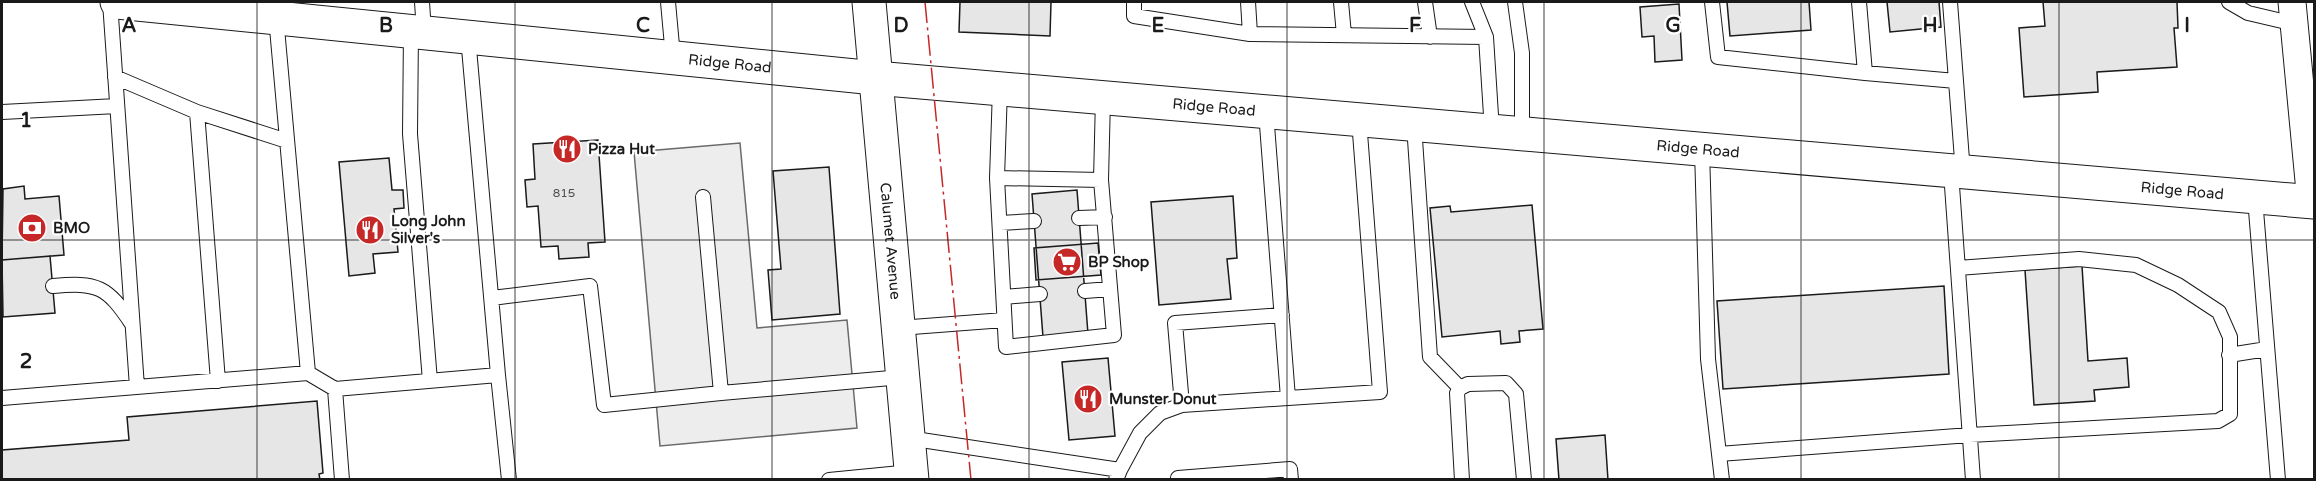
<svg xmlns="http://www.w3.org/2000/svg" width="2316" height="481" viewBox="0 0 2316 481" font-family="'Varela Round',sans-serif">
<style>
.built{fill:#ededed;stroke:#6a6a6a;stroke-width:1.5}
.building{fill:#e6e6e6;stroke:#1a1a1a;stroke-width:1.5}
.lines{fill:none;stroke-linecap:round;stroke-linejoin:round}
.lane-casing{stroke:#1a1a1a;stroke-width:16}
.street-casing{stroke:#1a1a1a;stroke-width:29}
.secondary-casing{stroke:#1a1a1a;stroke-width:35}
.primary-casing{stroke:#1a1a1a;stroke-width:35}
.lane{stroke:#fff;stroke-width:14}
.street{stroke:#fff;stroke-width:27}
.secondary{stroke:#fff;stroke-width:33}
.primary{stroke:#fff;stroke-width:33}
.power{stroke:#c62828;stroke-width:1.5;stroke-dasharray:21 4.5 3 4.5;stroke-linecap:butt}
.grid{fill:none;stroke:#1a1a1a;stroke-width:1.5;stroke-opacity:0.55}
.labels{text-anchor:middle;stroke-width:4.5;stroke-linejoin:round;paint-order:stroke}
.number-label{font-size:12px;fill:#4d4d4d}
.street-label{font-size:15px;fill:#1a1a1a;stroke:#fff}
.poi-label{font-size:15px;font-weight:bold;fill:#1a1a1a;stroke:#fff;text-anchor:start}
.grid-label{font-size:20px;text-anchor:middle;font-weight:bold;fill:#1a1a1a;stroke:#fff;stroke-width:4.5;stroke-linejoin:round;paint-order:stroke}
</style>
<rect width="100%" height="100%" fill="#fff"/>
<path class="built" d="M740 143 757 328 847 320 857 428 660 446 634 152Z"/>
<path class="building" d="M960 2H1051L1050 36 959 32Z
M1727 2H1809L1811 30 1730 36Z
M1887 2H1939L1941 27 1890 32Z
M2043 2H2177L2178 28H2174L2177 67 2097 72 2098 92 2024 97 2019 28 2045 26Z
M1679 4 1682 60 1655 62 1654 36 1642 37 1640 7Z
M598 140 605 242 588 243 589 257 559 259 558 246 541 247 538 206 527 207 525 180 535 179 533 144Z
M389 158 392 190H403L404 208 394 209 398 252 373 254 375 273 349 276 339 162Z
M829 167 840 314 772 320 768 270 781 269 773 171Z
M24 186 25 199 59 196 64 255 2 260 3 189Z
M1077 190 1088 334 1043 337 1032 194Z
M1233 196 1237 258 1227 259 1231 299 1159 305 1151 202Z
M1532 205 1543 329 1519 331 1520 342 1501 344 1500 331 1442 337 1430 208 1450 206 1451 212Z
M1098 243 1101 275 1036 280 1034 248Z
M50 256 55 313 3 317 2 260Z
M2082 266 2088 361 2127 358 2129 387 2094 390 2095 401 2034 405 2025 270Z
M1944 286 1949 374 1723 389 1717 301Z
M1108 358 1115 436 1069 440 1062 362Z
M317 401 323 473 319 474 320 480H2V450L129 440 127 417Z
M1605 435 1608 480H1559L1556 439Z"/>
<g class="lines">
<g class="lane-casing">
<path id="lane" d="M110 2 137 387
M422 2 424 32
M668 2 673 57
M1134 2V16L1250 34 1486 37
M1248 2 1250 34
M1341 2 1344 35
M1425 2 1430 37
M1472 2 1486 37 1492 131
M1515 2 1522 53V134
M1712 2 1718 57 1865 73 1859 2
M1950 2 1963 173
M2229 2 2248 13 2295 24
M276 17 308 373
M411 31 410 134 430 381
M1865 73 1956 81
M115 77 197 112
M1000 89 997 178 1006 347 1114 335 1101 180 1103 98
M2 112 117 106
M1266 112 1288 398 1380 392 1359 120
M1414 125 1430 357 1460 388
M1702 150 1708 359 1722 480
M1951 172 1973 480
M997 178 1101 180
M703 197 721 393 902 377
M2255 198 2278 480
M1079 218 1105 217
M1000 223 1034 221
M53 286C97 282 107 286 132 324
M1085 291 1110 289
M1004 297 1040 294
M492 298 590 286 604 405 721 393
M1282 315 1175 323 1182 405 1288 398
M899 328 1004 320
M2229 355 2267 349
M498 375 509 480
M218 381 197 112 287 141
M335 389 498 375 468 37
M2 398 308 373 335 389 342 480
M908 438 1120 470 1116 480
M1719 454 1970 435 2218 421 2230 414V337L2219 312 2178 285 2136 265 2079 259 1958 268
M1120 470 1140 433 1160 413 1182 405
M1178 478 1290 469 1291 480
M829 480 911 472
M1462 480 1457 393 1460 388 1468 384 1506 383 1516 394 1524 480"/>
</g>
<g class="street-casing">
<path id="street" d="M2292 2 2311 202"/>
</g>
<g class="secondary-casing">
<g id="secondary">
<path id="s1" d="M869 2 912 480"/>
</g>
</g>
<g class="primary-casing">
<g id="primary">
<path id="s2" d="M117 2 875 78 2314 202"/>
</g>
</g>
<use href="#lane" class="lane"/>
<use href="#street" class="street"/>
<use href="#secondary" class="secondary"/>
<use href="#primary" class="primary"/>
<path class="power" d="M925 2 971 480"/>
</g>
<path class="grid" d="M257 2V480M515 2V480M772 2V480M1029 2V480M1287 2V480M1544 2V480M1801 2V480M2059 2V480M2 240H2314"/>
<defs>
<g id="restaurant-disc" transform="scale(1.5)"><circle r="9.5" fill="#c62828" stroke="#fff"/><path d="M-5-6h1v4h1v-4h1v4h1v-4h1v5L-1.5 .5V6h-2V.5L-5-1ZM5-6V6H3V1.5H1.5Q1.5-4 5-6Z" fill="#fff"/></g>
<g id="bank-disc" transform="scale(1.5)"><circle r="9.5" fill="#c62828" stroke="#fff"/><path d="M-6-4H6V4H-6ZM0-2.3a2.3 2.3 0 1 0 0 4.6a2.3 2.3 0 1 0 0-4.6Z" fill="#fff"/></g>
<g id="supermarket-disc" transform="scale(1.5)"><circle r="9.5" fill="#c62828" stroke="#fff"/><path d="M-6-5.5h2.5l.6 2H6L4.5 2H-2.5L-4.4-4H-6ZM-1.5 3.2a1.3 1.3 0 1 0 .1 0ZM3 3.2a1.3 1.3 0 1 0 .1 0Z" fill="#fff"/></g>
</defs>
<g fill-rule="evenodd">
<use href="#restaurant-disc" x="567" y="149"/>
<use href="#bank-disc" x="32" y="228"/>
<use href="#restaurant-disc" x="370" y="230"/>
<use href="#supermarket-disc" x="1067" y="262"/>
<use href="#restaurant-disc" x="1088" y="399"/>
</g>
<g class="labels">
<g class="number-label">
<text x="564" y="197">815</text>
</g>
<g class="street-label">
<text dy="5" stroke="none"><textPath href="#s2" startOffset="616">Ridge Road</textPath></text>
<text dy="5" stroke="none"><textPath href="#s2" startOffset="1102">Ridge Road</textPath></text>
<text dy="5" stroke="none"><textPath href="#s2" startOffset="1588">Ridge Road</textPath></text>
<text dy="5" stroke="none"><textPath href="#s2" startOffset="2074">Ridge Road</textPath></text>
<text dy="5" stroke="none"><textPath href="#s1" startOffset="240">Calumet Avenue</textPath></text>
</g>
<g class="poi-label">
<text x="588" y="154">Pizza Hut</text>
<text x="391" y="226">Long John<tspan x="391" dy="17">Silver's</tspan></text>
<text x="53" y="233">BMO</text>
<text x="1088" y="267">BP Shop</text>
<text x="1109" y="404">Munster Donut</text>
</g>
</g>
<g class="grid-label">
<text x="129" y="32">A</text>
<text x="386" y="32">B</text>
<text x="643" y="32">C</text>
<text x="901" y="32">D</text>
<text x="1158" y="32">E</text>
<text x="1415" y="32">F</text>
<text x="1673" y="32">G</text>
<text x="1930" y="32">H</text>
<text x="2187" y="32">I</text>
<text x="26" y="127">1</text>
<text x="26" y="368">2</text>
</g>
<rect width="2316" height="481" fill="none" stroke="#1a1a1a" stroke-width="6"/>
</svg>
